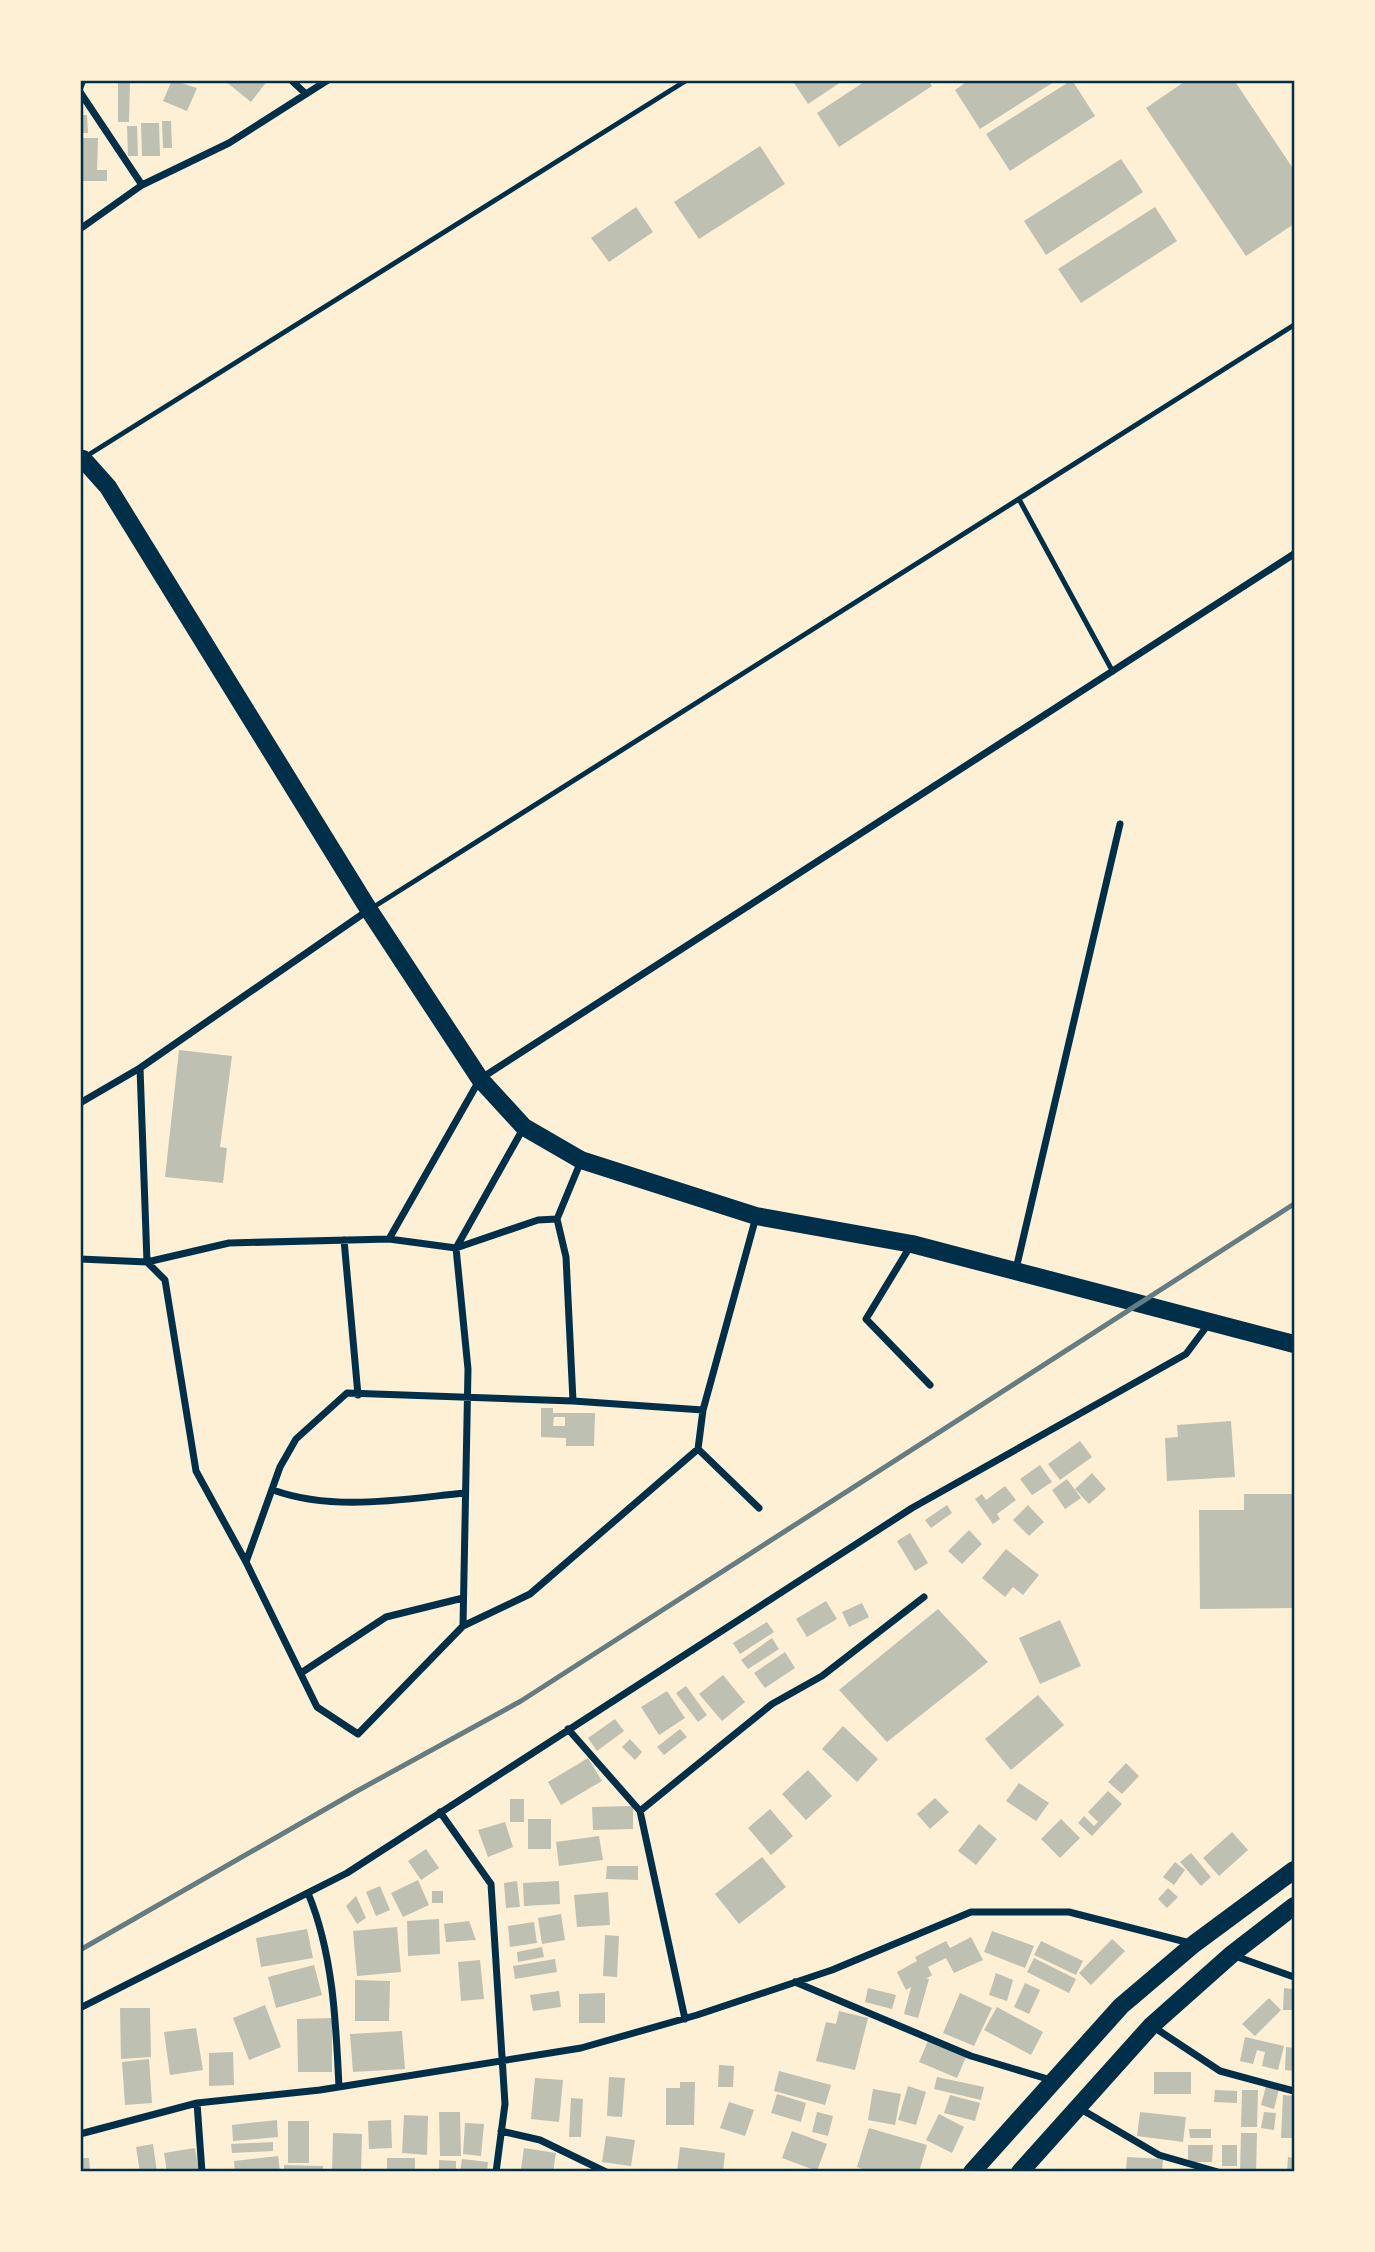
<svg xmlns="http://www.w3.org/2000/svg" width="1375" height="2252" viewBox="0 0 1375 2252" font-family="Figtree,sans-serif">
<style>
.building{fill:#bec0b2;fill-rule:evenodd}
.lines{fill:none;stroke-linecap:round;stroke-linejoin:round}
.service{stroke:#003049;stroke-width:5}
.minor{stroke:#003049;stroke-width:7}
.primary{stroke:#003049;stroke-width:18}
.rail{stroke:#657d81;stroke-width:5}
.neatline{fill:none;stroke:#003049;stroke-width:2.5}
</style>
<rect width="100%" height="100%" fill="#fdf0d5"/>
<path class="building" d="M172 80 197 88 187 111 163 101Z
M224 80H268L251 102Z
M792 80H844L808 104Z
M867 80H928L932 86 839 147 817 113Z
M969 80H1057L980 129 955 90Z
M1072 80 1095 116 1010 171 986 134Z
M1187 80H1234L1294 170V224L1246 256 1146 108Z
M118 81H130L129 122H118Z
M80 115H87L88 133H80Z
M162 121H171L172 148H163Z
M141 123H159L160 156H142Z
M127 126H137L138 156H128Z
M80 138H98L97 170H107V181H80Z
M760 146 785 184 699 239 674 202Z
M1121 159 1143 192 1046 255 1024 221Z
M636 207 653 232 609 262 591 238Z
M1155 207 1177 241 1081 303 1058 269Z
M179 1050 232 1056 220 1147 227 1148 223 1183 165 1177Z
M541 1408H553V1413H595L594 1446H566V1438L541 1437ZM554 1417H565V1426H553Z
M1231 1421 1235 1477 1167 1481 1165 1438 1178 1437 1177 1425Z
M1080 1441 1092 1457 1060 1480 1048 1464Z
M1040 1465 1052 1482 1032 1495 1020 1479Z
M1092 1473 1106 1489 1089 1504 1075 1489Z
M1067 1479 1081 1498 1065 1509 1052 1490Z
M1005 1486 1016 1500 997 1514 1000 1519 993 1524 975 1499 982 1494 986 1500Z
M1244 1494H1293L1294 1608 1200 1609 1199 1510H1244Z
M947 1505 952 1513 931 1528 925 1520Z
M1028 1505 1044 1522 1029 1536 1013 1520Z
M969 1530 982 1544 962 1564 948 1551Z
M910 1533 928 1563 915 1571 897 1541Z
M1006 1549 1039 1575 1023 1595 1013 1587 1005 1597 982 1578Z
M826 1601 837 1619 807 1637 796 1619Z
M862 1603 869 1617 849 1627 842 1612Z
M938 1609 988 1662 887 1742 839 1690Z
M1060 1620 1081 1666 1040 1684 1019 1638Z
M767 1622 774 1632 740 1654 733 1643Z
M772 1638 779 1649 748 1669 741 1660Z
M785 1652 795 1668 765 1688 754 1673Z
M723 1675 745 1702 722 1721 699 1694Z
M686 1686 707 1715 698 1722 676 1693Z
M667 1691 685 1718 659 1735 641 1707Z
M1038 1695 1064 1725 1011 1770 985 1739Z
M615 1719 624 1731 597 1751 588 1738Z
M843 1726 878 1759 857 1782 822 1749Z
M680 1729 687 1737 664 1755 657 1747Z
M630 1739 642 1752 635 1760 622 1747Z
M588 1758 602 1781 561 1805 548 1782Z
M1126 1763 1139 1776 1122 1794 1108 1782Z
M808 1770 832 1796 806 1820 782 1794Z
M1019 1783 1049 1803 1036 1821 1006 1801Z
M1108 1791 1122 1804 1092 1836 1078 1823 1084 1816 1094 1826 1098 1822 1088 1812Z
M935 1798 949 1812 930 1829 917 1814Z
M510 1799H524V1822H510Z
M633 1806V1829L593 1830 592 1807Z
M770 1809 793 1836 771 1855 748 1828Z
M528 1819H551V1849H528Z
M1061 1819 1080 1838 1060 1858 1041 1839Z
M505 1822 513 1847 488 1857 478 1830Z
M979 1824 997 1839 976 1865 958 1851Z
M1232 1832 1248 1850 1219 1876 1203 1858Z
M599 1836 603 1860 559 1866 556 1842Z
M426 1849 439 1868 421 1880 408 1861Z
M1191 1853 1211 1877 1201 1886 1180 1862Z
M762 1857 786 1887 739 1924 715 1894Z
M1175 1862 1185 1870 1174 1885 1163 1877Z
M607 1866H638V1880L606 1879Z
M418 1880 429 1905 403 1917 391 1893Z
M517 1881 520 1907 506 1908 504 1883Z
M559 1881 560 1904 524 1906 523 1883Z
M380 1886 390 1910 376 1916 366 1892Z
M1168 1888 1178 1897 1167 1908 1158 1899Z
M432 1891H443V1903H432Z
M608 1892 610 1925 577 1927 574 1895Z
M356 1896 366 1918 357 1924 346 1906Z
M561 1914 565 1940 542 1944 538 1918Z
M439 1919 440 1954 408 1956 407 1921Z
M469 1921 476 1940 446 1942 444 1924Z
M534 1922 537 1943 510 1947 508 1926Z
M397 1927 401 1972 357 1976 353 1931Z
M307 1929 313 1958 261 1967 256 1938Z
M992 1931 1034 1946 1025 1968 984 1952Z
M605 1935 619 1936 617 1977 603 1976Z
M971 1937 983 1960 954 1973 946 1958 928 1967 932 1975 926 1979H929L918 2018 904 2014 911 1987 906 1990 897 1972 917 1961 915 1957 946 1941 950 1948Z
M1112 1939 1125 1951 1091 1985 1079 1973Z
M1041 1941 1083 1961 1076 1975 1034 1955Z
M542 1947 544 1957 518 1962 517 1952Z
M1034 1958 1076 1979 1069 1993 1027 1972Z
M555 1959 557 1972 515 1979 513 1966Z
M480 1960 484 1999 461 2001 458 1962Z
M314 1965 322 1995 276 2008 268 1977Z
M996 1973 1013 1980 1007 2001 989 1995Z
M355 1980 390 1981 389 2021H355Z
M1025 1983 1040 1990 1029 2014 1014 2007Z
M868 1988 896 1995 892 2009 865 2002Z
M1284 1988 1294 1989V2010H1283Z
M559 1991 561 2007 533 2011 530 1995Z
M605 1993V2023H579V1994Z
M960 1993 992 2008 974 2046 943 2033Z
M1269 1998 1281 2010 1255 2036 1242 2024Z
M265 2005 281 2047 249 2060 233 2018Z
M997 2007 1043 2032 1031 2055 984 2030Z
M120 2008H150L151 2057 121 2059Z
M839 2011 868 2018 855 2070 816 2061 826 2022 836 2024Z
M332 2018V2072H298L297 2019Z
M196 2028 203 2070 170 2075 164 2032Z
M402 2031 405 2069 353 2072 350 2034Z
M1245 2037 1284 2046 1278 2070 1262 2066 1265 2052 1257 2050 1253 2064 1240 2061Z
M928 2041 966 2057 957 2078 919 2062Z
M1286 2047 1294 2048V2071L1285 2070Z
M233 2052 234 2085 209 2086V2053Z
M149 2059 152 2103 125 2105 122 2062Z
M719 2065 734 2066 733 2087H718Z
M779 2071 831 2085 825 2105 774 2091Z
M1154 2072H1191V2094H1154Z
M609 2077 625 2078 622 2117 607 2116Z
M937 2077 984 2087 981 2100 934 2089Z
M535 2078 563 2080 559 2122 531 2119Z
M680 2082H695L694 2125H666V2088H680Z
M908 2086 926 2092 916 2125 898 2120Z
M1266 2086 1279 2089 1274 2109 1261 2105Z
M873 2089 901 2094 895 2125 868 2120Z
M1215 2090 1237 2091V2103L1214 2102Z
M1242 2090H1258L1257 2127H1241Z
M777 2094 806 2103 801 2122 771 2113Z
M950 2095 980 2103 975 2121 944 2113Z
M1283 2095 1294 2096V2138H1281Z
M571 2098 583 2099 581 2137H569Z
M729 2102 754 2110 745 2136 720 2128Z
M439 2112H460L461 2156H440Z
M817 2112 833 2116 828 2136 812 2132Z
M1140 2112 1186 2117 1183 2142 1137 2136Z
M1264 2112 1276 2113 1274 2130 1261 2128Z
M939 2114 964 2127 952 2153 926 2140Z
M404 2115 428 2116 427 2155 402 2153Z
M277 2120 278 2137 233 2141 232 2125Z
M391 2120 392 2148 369 2149 368 2121Z
M288 2121H309V2163H288Z
M465 2123 484 2124 481 2156 463 2154Z
M869 2128 927 2145 919 2172H870L857 2167Z
M1189 2129H1211V2138H1190Z
M792 2131 827 2144 817 2171 782 2158Z
M333 2133 362 2134 361 2172H332Z
M1241 2133H1257L1256 2172H1240Z
M606 2136 635 2140 631 2166 602 2162Z
M273 2142V2151L232 2153 231 2144Z
M153 2144 157 2172H140L136 2147Z
M1188 2145H1213L1212 2162H1188Z
M1222 2145H1237V2166H1222Z
M680 2147 725 2153 723 2172H677Z
M195 2148 199 2172H167L164 2153Z
M524 2148 556 2153 553 2172 521 2169Z
M278 2156 280 2172H235L234 2161Z
M1127 2157 1163 2159 1162 2172H1126Z
M1288 2157 1294 2158V2172H1287Z
M80 2158H89L90 2172H80Z
M387 2158H415V2172H387Z
M462 2159 488 2162 487 2172H460Z
M439 2160 456 2161V2171H439Z
M284 2165 323 2166V2172H284Z"/>
<g class="lines">
<path class="service" d="M85 457 687 80
M1020 501 1113 672
M372 908 1294 325"/>
<path class="minor" d="M291 80 306 94
M80 87 83 80
M80 92 142 185
M80 229 142 185 229 143 328 80
M140 1068 147 1262 165 1280 196 1471 246 1562 317 1707 358 1734 463 1626
M80 1103 140 1068 367 911
M524 1127 456 1248 468 1369 463 1626 530 1594 698 1449
M581 1161 557 1219 566 1257 573 1401 703 1410 698 1449 759 1508
M389 1239 480 1079 1294 554
M344 1240 358 1395
M911 1245 866 1319 930 1385
M80 1259 147 1262 229 1243 389 1239 456 1248 538 1220 557 1219
M1016 1269 1120 824
M703 1410 756 1217
M273 1490C334 1512 403 1499 465 1493
M246 1562 280 1467 296 1439 347 1393 573 1401
M301 1673 386 1617 463 1598
M568 1729 640 1811 685 2019
M640 1811 772 1704 822 1676 924 1597
M440 1812 491 1884 505 2104 496 2172
M308 1893C333 1953 336 2022 339 2087
M1232 1955 1294 1977
M795 1982 971 2056 1051 2080
M80 2008 347 1873 912 1508 1186 1354 1210 1322
M1152 2026 1220 2071 1294 2091
M197 2103 202 2172
M1079 2108 1159 2155 1218 2172
M501 2131 540 2140 606 2172
M80 2134 197 2103 320 2090 581 2048 697 2015 832 1970 971 1912H1069L1190 1943"/>
<path class="primary" d="M80 461 83 459 108 487 369 910 480 1079 524 1127 581 1160 756 1216 912 1244 1294 1344
M972 2172 1121 2006 1194 1944 1294 1870
M1020 2172 1151 2026 1232 1954 1294 1906"/>
<path class="rail" d="M80 1950 357 1791 521 1701 1294 1204"/>
</g>
<rect width="1375" height="2252" fill="none" stroke="#fdf0d5" stroke-width="164"/>
<rect x="82" y="82" width="1211" height="2088" class="neatline"/>
</svg>
